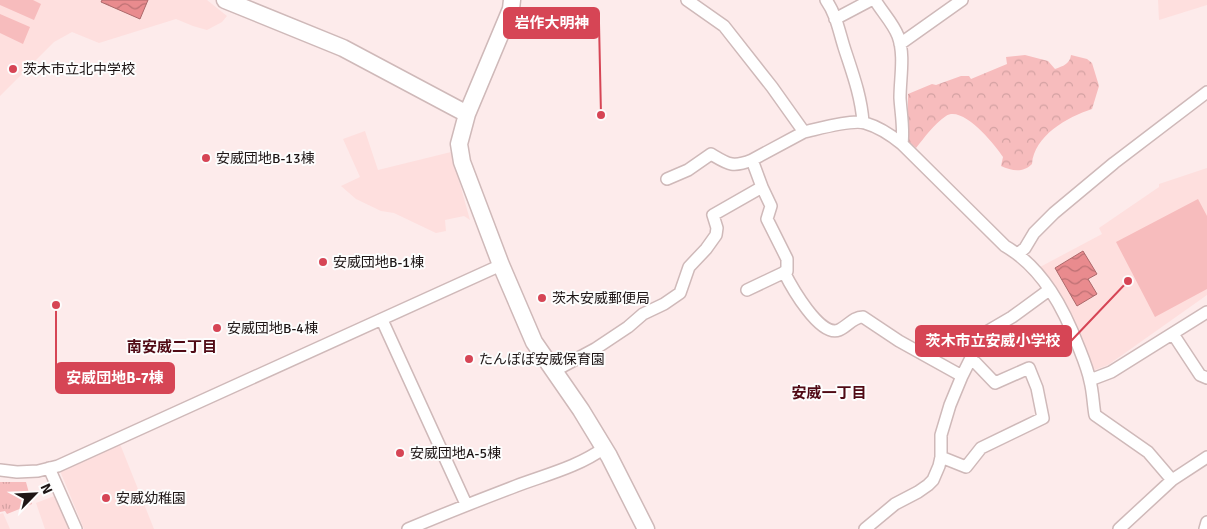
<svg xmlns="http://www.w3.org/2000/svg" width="1207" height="529" viewBox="0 0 1207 529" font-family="Signika,'Noto Sans JP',sans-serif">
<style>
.built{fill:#fedfde}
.grass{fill:url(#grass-tufts)}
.forest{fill:url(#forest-crowns)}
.pitch{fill:#f7bcbd}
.water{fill:url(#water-waves);stroke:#ac686a}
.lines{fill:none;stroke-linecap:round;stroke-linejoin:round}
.street-casing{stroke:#cfb9b9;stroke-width:14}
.secondary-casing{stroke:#cfb9b9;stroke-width:19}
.street{stroke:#fff;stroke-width:11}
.secondary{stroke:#fff;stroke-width:16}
.poi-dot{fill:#d64555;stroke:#fdfdfd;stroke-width:2}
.labels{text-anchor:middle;stroke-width:4;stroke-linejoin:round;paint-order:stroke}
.poi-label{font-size:14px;fill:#1d1515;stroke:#fdfdfd;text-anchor:start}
.neighbourhood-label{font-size:15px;font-weight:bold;fill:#500a15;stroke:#fdfdfd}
.leader{fill:none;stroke:#d64555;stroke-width:2}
.callout-dot{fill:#d64555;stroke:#fdfdfd;stroke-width:2}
.callout{fill:#d64555;stroke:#d64555;stroke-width:2}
.callout-label{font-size:15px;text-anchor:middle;font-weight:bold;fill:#fff}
</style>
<defs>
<pattern id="grass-tufts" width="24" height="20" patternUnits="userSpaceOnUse" patternTransform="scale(1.25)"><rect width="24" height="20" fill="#f7bcbd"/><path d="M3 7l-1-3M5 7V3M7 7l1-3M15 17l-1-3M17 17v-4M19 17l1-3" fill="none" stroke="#d3a1a2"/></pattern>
<pattern id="forest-crowns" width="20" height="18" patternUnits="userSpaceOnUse" patternTransform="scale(1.25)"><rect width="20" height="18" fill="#f7bcbd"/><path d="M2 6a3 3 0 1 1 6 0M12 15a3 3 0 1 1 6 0" fill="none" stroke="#d3a1a2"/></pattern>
<pattern id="water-waves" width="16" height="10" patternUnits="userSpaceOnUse" patternTransform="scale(1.25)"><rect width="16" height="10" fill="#e98b8e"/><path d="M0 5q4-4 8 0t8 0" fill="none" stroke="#bc7073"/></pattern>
</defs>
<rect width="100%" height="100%" fill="#fdebeb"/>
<path class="built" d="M0 0H207L227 16 222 22 207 30 193 26 176 19 99 43 72 32 54 42 0 96Z
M1158 0H1207V5L1159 20Z
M365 131 378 170 451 152 470 220 464 216 445 220 446 231 436 233 394 213 381 211 356 199 341 186 360 177 343 139Z
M1207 168V295L1108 365 1092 371 1069 316 1040 267 1102 234 1099 228 1159 187V184Z
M118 439 154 529H84L58 466Z
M57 495 69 529H45L36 503Z
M3 513 10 529H0V514Z"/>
<path class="grass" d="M0 482H26L32 504 7 514 5 511 0 512Z"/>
<path class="forest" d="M1025 55 1048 61 1055 69C1063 66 1070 64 1071 55L1087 59 1092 63 1099 86 1092 109C1067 117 1034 136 1032 164 1023 173 1012 171 1001 166L1003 157C995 145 963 105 946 116 934 124 924 138 916 148L908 141V94L932 84 936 85 961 76H969L971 79 1007 64 1006 57Z"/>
<path class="pitch" d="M0 0H33L41 4 34 20 0 5Z
M0 14 30 27 23 44 0 33Z
M1198 199 1207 216V289L1155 317 1116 242Z"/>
<path class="water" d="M102 0H148L140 19 101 2Z
M1083 251 1097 274 1088 279 1097 294 1077 306 1055 268Z"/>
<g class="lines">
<g class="street-casing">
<path id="street" d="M687 0 724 26 772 87 804 132C818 129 852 119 865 123 879 127 891 135 902 144L1005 246C1043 268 1064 309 1079 348 1083 358 1088 370 1090 381 1093 392 1093 404 1095 415L1148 452 1172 480 1207 457
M826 0C836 14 839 31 844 47 852 72 861 95 863 122
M875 0C882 12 893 23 898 36 905 55 900 78 900 98 901 114 904 128 902 144
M835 19 871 0
M900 44 962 0
M667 179 688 170 711 154C728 164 732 168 752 160
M1018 254 1025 248 1034 233 1054 213 1114 163 1207 92
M784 272C791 286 820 338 839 330 848 326 853 317 863 317L899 341 962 376
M747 290 787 271V259L767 219 771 206 762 187
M382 320 466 504
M1173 334 1200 375 1207 378
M554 371 595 349 628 327 643 314 664 304 680 293 689 267 706 249 716 235 717 228 713 215 762 187 752 160 804 132
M1090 380 1111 372 1207 312
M941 457 966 467 981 448 1043 418 1037 388 1029 368 995 383 972 359
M49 468 76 529
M0 470 17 472 38 471 58 466 501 265
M408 529C444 514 479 500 516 486 545 475 578 467 604 448
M865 529 895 504 918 492 928 485 933 480 939 466 941 457V435L950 405 962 376 983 334 1012 317 1049 290
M1119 529 1172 480
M1205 529 1207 522"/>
</g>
<g class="secondary-casing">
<path id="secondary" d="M225 0 343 48 467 114
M512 0 511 9 467 114 459 144 462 162 501 265 534 342 581 410 609 456 646 529"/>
</g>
<use href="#street" class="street"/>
<use href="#secondary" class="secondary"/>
</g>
<g class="poi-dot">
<circle cx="13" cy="69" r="5"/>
<circle cx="206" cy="158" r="5"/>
<circle cx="323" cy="262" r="5"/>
<circle cx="542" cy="298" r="5"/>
<circle cx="217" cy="328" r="5"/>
<circle cx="469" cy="359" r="5"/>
<circle cx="400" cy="453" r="5"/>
<circle cx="106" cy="498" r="5"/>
</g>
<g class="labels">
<g class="poi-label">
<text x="23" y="74">茨木市立北中学校</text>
<text x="216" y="163">安威団地B-13棟</text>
<text x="333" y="267">安威団地B-1棟</text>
<text x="552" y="303">茨木安威郵便局</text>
<text x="227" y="333">安威団地B-4棟</text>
<text x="479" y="364">たんぽぽ安威保育園</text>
<text x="410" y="458">安威団地A-5棟</text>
<text x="116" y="503">安威幼稚園</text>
</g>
<g class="neighbourhood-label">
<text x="172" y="352">南安威二丁目</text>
<text x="829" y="398">安威一丁目</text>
</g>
</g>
<path class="leader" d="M601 115L599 23M1128 281L1071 341M56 305L56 378"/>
<g class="callout-dot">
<circle cx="601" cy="115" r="5"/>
<circle cx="1128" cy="281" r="5"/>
<circle cx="56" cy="305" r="5"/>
</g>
<g class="callout">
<rect x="504" y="8" width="95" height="30" rx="5"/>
<rect x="916" y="326" width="155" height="30" rx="5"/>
<rect x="56" y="363" width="118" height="30" rx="5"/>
</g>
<g class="callout-label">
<text x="552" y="28">岩作大明神</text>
<text x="993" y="346">茨木市立安威小学校</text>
<text x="115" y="383">安威団地B-7棟</text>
</g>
<g transform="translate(35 494) rotate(66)" stroke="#fdfdfd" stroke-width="4" paint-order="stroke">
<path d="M0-4L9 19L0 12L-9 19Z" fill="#1d1515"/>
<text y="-8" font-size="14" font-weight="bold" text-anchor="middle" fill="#1d1515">N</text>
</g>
</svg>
